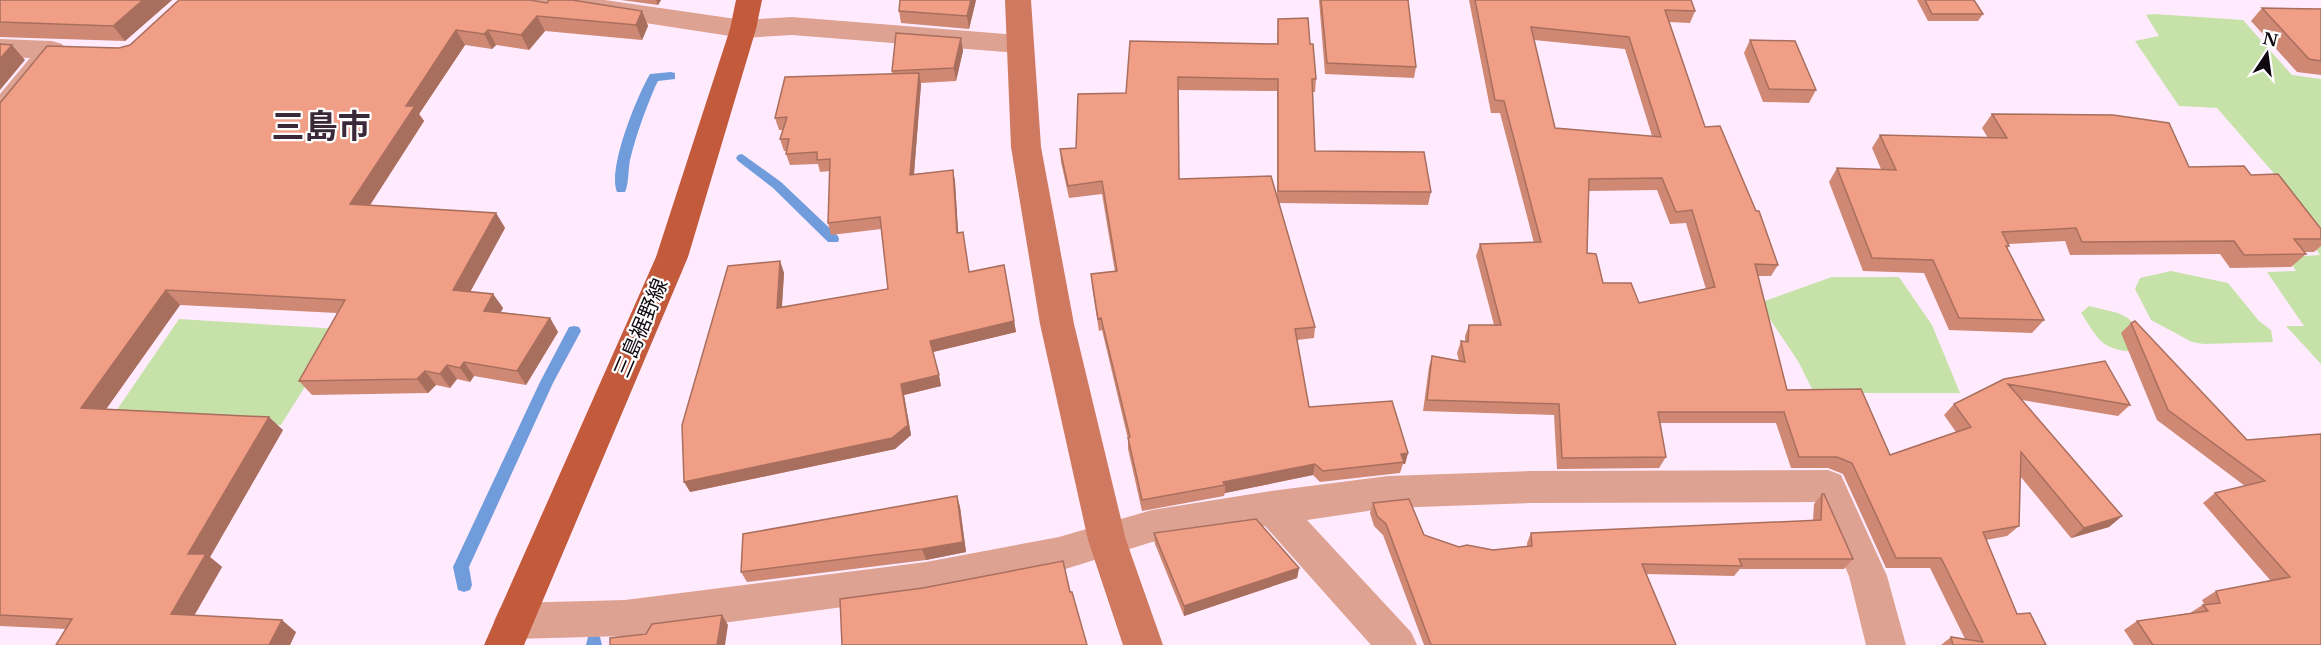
<svg xmlns="http://www.w3.org/2000/svg" width="2321" height="645" viewBox="0 0 2321 645" font-family="'Libre Baskerville','Noto Sans JP',serif">
<style>
.green{fill:#c6e2a9}
.lines{fill:none;stroke-linecap:round;stroke-linejoin:round}
.stream{fill:#709cdc;fill-rule:evenodd}
.street{fill:#dda291;fill-rule:evenodd}
.secondary{fill:#cf7a60;fill-rule:evenodd}
.primary{fill:#c25a3b;fill-rule:evenodd}
.wall{fill:#cf8873;fill-rule:evenodd}
.shaded-wall{fill:#a96f5e}
.building{fill:#f19e86;stroke:#a96f5e;stroke-width:1.5;fill-rule:evenodd}
.labels{text-anchor:middle;stroke-width:4.5;stroke-linejoin:round;paint-order:stroke}
.street-label{font-size:21px;fill:#0f090f;stroke:#fff}
.town-label{font-size:33px;font-weight:bold;fill:#3a2a39;stroke:#fff}
</style>
<rect width="100%" height="100%" fill="#ffeafe"/>
<path class="green" d="M2154 14 2243 20 2292 75 2321 79V364L2286 326H2304L2267 272 2296 271 2288 257 2320 255 2300 228 2318 224 2217 108 2179 106 2135 41 2159 36 2146 15Z
M2171 271 2228 283 2259 321 2271 330 2273 342 2204 344 2192 342 2151 320 2135 289 2140 278Z
M1832 277H1899L1932 325 1960 393H1814L1798 361 1759 303Z
M2089 306 2118 313 2128 318 2136 327V352C2101 350 2099 340 2081 313Z
M179 319 341 329 281 425 112 417Z"/>
<g class="lines">
<path class="stream" d="M671 72 675 73V79L658 81 655 87C645 111 636 135 630 160 628 170 629 183 625 192H617C607 169 637 96 650 74Z
M742 154 781 182 838 236 839 239 838 242H828L773 188 738 161 736 158 738 155Z
M574 326 579 327 581 331 553 383 469 567 472 585 470 590 464 592 458 590 453 567 540 382 569 327Z
M594 634 600 637 602 645H586L588 637Z"/>
<path class="street" d="M535 0H605L743 20 792 17 1019 35 1029 38 1033 44 1029 50 1019 53 792 35 743 38 548 8 539 6Z
M0 39 52 41 62 44 66 50 10 120 0 123V94L30 58 0 57Z
M1828 470 1841 475 1887 576 1906 645H1866L1849 576 1817 502 1530 503 1388 508 1307 520 1411 632 1417 645H1371L1265 526 1152 542 1059 571 926 596 625 636 514 639 500 634 494 621 500 608 514 603 625 600 926 562 1059 537 1152 510 1271 491 1388 476 1530 471Z"/>
<path class="secondary" d="M1005 0H1031L1041 147 1074 324 1126 540 1163 645H1123L1088 540 1040 324 1011 147Z"/>
<path class="primary" d="M736 0H762L756 29 688 257 524 645H484L656 257 730 29Z"/>
</g>
<path class="wall" d="M0 0H172L125 41 0 37Z
M621 0H661L658 5Z
M976 0 969 29 901 23 899 11Z
M1319 0H1408L1416 67 1414 78 1325 74Z
M1469 0H1691L1695 11 1690 23 1669 22 1705 127 1778 265 1771 276H1758L1787 390 1890 455 1956 432 1944 415 1954 404 2004 379 2130 405 2118 416 2022 400 2122 516 2109 527 2071 538 2020 476 2019 526 2007 536 1986 540 2017 614 2046 645H1941L1951 637 1965 639 1930 568H1886L1843 474 1828 468H1791L1776 423H1660L1666 457 1659 468 1557 469 1554 415 1423 411 1429 367 1432 356 1459 361 1457 353 1461 341H1465V336L1469 325H1494L1476 256 1480 244 1534 243 1500 113H1491ZM1534 40 1625 49 1652 136 1555 128ZM1657 190 1670 224 1686 223 1706 289 1639 303 1603 283 1587 253 1589 191Z
M1917 0H1974L1983 14 1978 21H1928Z
M547 3 642 11 648 26 642 40 545 31 529 50 496 45 492 49 465 45 419 114 424 121 370 205 496 213 505 228 470 292 493 294 503 308 501 312 550 318 558 332 526 385 474 376 470 382 457 379 450 388 436 385 428 393 312 395 299 381 337 313 180 305 106 409 283 430 210 557 222 567 194 616 296 632 290 645H56L66 629 0 626V103L119 48Z
M2262 8 2321 9V75L2297 72 2251 21Z
M1278 19 1310 44 1316 79 1315 92H1312L1315 151 1431 192 1428 205 1279 203 1315 327 1314 338 1297 340 1309 407 1408 453 1405 464H1403L1400 473 1320 482 1313 475 1225 493 1224 496 1142 511 1128 449V439L1102 330 1099 331 1092 287 1091 274 1115 272 1102 194 1069 198 1061 162 1060 149 1076 148 1126 93 1277 44ZM1178 90 1277 91V196L1179 179Z
M961 38 963 51 956 81 921 83 914 174 953 170 955 182 958 233 969 272 1014 321 1016 332 933 352 941 386 904 395 911 435 895 449 690 492 780 261 784 273 782 307 888 289 881 229 831 235 828 223 830 171 820 172 818 164 790 165 786 154 787 151H784L780 139 783 130H779L775 118 892 74V71Z
M1750 40 1816 90 1809 103 1763 102 1744 53Z
M1992 114 2189 167 2251 175 2321 229V246L2314 252H2304L2306 254 2291 267 2230 268 2220 254 2070 255 2065 241 2008 244 2009 246 2007 248 2044 320 2032 333 1949 330 1924 273 1863 271 1829 182 1837 168 1881 169 1872 148 1880 135 1988 138 1982 128Z
M2131 323 2247 440 2321 434V645H2134L2124 630 2137 621 2190 613 2204 604 2202 600 2216 591 2271 581 2203 503 2215 493 2245 486 2157 420 2121 333Z
M1822 494 1853 559 1844 569H1740L1734 576 1646 574 1676 645H1424L1383 535 1374 526 1370 513 1373 503 1424 535 1459 547 1493 550 1527 547V543L1531 533 1813 521 1814 504Z
M957 496 960 507 966 552 926 560 747 582 741 572Z
M1154 533 1299 568 1297 578 1184 616 1155 544Z"/>
<path class="shaded-wall" d="M143 0H172L125 41 113 26Z
M656 0H661L658 5Z
M971 0H976L969 29 967 16Z
M642 11 648 26 642 40 636 25Z
M537 16 545 31 529 50 521 35Z
M456 30 465 45 419 114 424 121 361 219 350 204 406 106Z
M488 30 496 45 492 49 484 34Z
M961 38 963 51 956 81 954 68Z
M12 45 25 60 0 90V59Z
M919 73 921 85 913 186 910 175Z
M953 170 955 182 959 245 957 233Z
M496 213 505 228 463 305 453 290Z
M780 261 784 273 781 319 777 308Z
M166 290 180 305 97 422 81 408Z
M493 294 503 308 494 325 484 311Z
M550 318 558 332 526 385 517 371Z
M1014 321 1016 332 933 352 930 341Z
M464 362 474 376 470 382 460 368Z
M447 365 457 379 450 388 440 374Z
M425 371 436 385 428 393 417 379Z
M939 375 941 386 904 395 911 435 895 449 690 492 684 482 901 384Z
M269 417 283 430 210 557 222 567 188 626 171 614 188 554Z
M1408 453 1405 464H1403L1404 462 1401 454Z
M1315 464 1313 475 1225 493V485L1223 482Z
M957 496 960 507 966 552 926 560 922 549Z
M2122 516 2109 527 2071 538 2084 528Z
M1299 568 1297 578 1184 616V606Z
M722 615 728 625 725 645H717Z
M282 620 296 632 290 645H269Z"/>
<path class="building" d="M0 0H143L113 26 0 22Z
M179 0H530L547 3 549 0H572L642 11 636 25 537 16 521 35 488 30 484 34 456 30 406 106H415L350 204 496 213 453 290 493 294 484 311 550 318 517 371 464 362 460 368 447 365 440 374 425 371 417 379 299 381 345 300 166 290 81 408 269 417 188 554H206L171 614 282 620 269 645H56L72 619 0 615V103L47 46 119 48 130 45Z
M900 0H971L967 16 899 11Z
M1321 0H1408L1416 67 1327 63Z
M1475 0H1691L1695 11 1665 10 1705 127 1720 126 1756 211H1759L1778 265 1755 264 1787 390 1861 389 1890 455 1971 427 1954 404 2004 379 2105 361 2130 405 2008 384 2122 516 2084 528 2021 452 2019 526 1983 532 2017 614 2030 613 2046 645H1953L1951 637 1983 642 1941 558H1896L1852 463 1837 457H1799L1784 412H1658L1666 457 1562 458 1559 404 1427 400 1432 356 1465 362 1461 341 1468 342 1469 325H1501L1480 244 1541 242 1504 101 1495 100ZM1531 27 1629 37 1661 137 1555 128ZM1662 178 1676 212 1692 210 1715 287 1639 303 1631 283H1603L1596 254 1587 253 1589 179Z
M1925 0H1974L1983 14H1932Z
M2262 8 2321 9V61L2309 59Z
M1308 18 1310 44H1313L1316 79H1312L1315 151 1424 152 1431 192 1278 191V79L1178 77 1179 179 1271 176 1315 327 1295 329 1309 407 1392 401 1408 453 1401 454 1404 462 1323 471 1315 464 1223 482 1225 485 1142 500 1128 438 1130 437 1101 318 1098 319 1091 274 1117 271 1102 181 1068 186 1060 149 1076 148 1078 94 1126 93 1130 41 1278 44V19Z
M896 33 961 38 954 68 892 71Z
M1750 40 1795 41 1816 90 1769 89Z
M0 44 12 45 0 59Z
M919 73 910 175 953 170 957 233 963 232 969 272 1004 265 1014 321 930 341 939 375 901 384 908 425 892 438 684 482 682 425 728 266 780 261 777 308 888 289 880 217 828 223 830 159 817 160V152L786 154 789 139H780L787 117 775 118 785 77Z
M1992 114 2113 115 2169 123 2189 167 2244 166 2251 175 2278 174 2321 229V239H2294L2306 254 2244 255 2234 241 2082 242 2076 228 2002 232 2009 246H2006L2044 320 1959 318 1933 260 1872 258 1837 168 1896 170 1880 135 2007 138Z
M2135 321 2247 440 2321 434V645H2153L2137 621 2208 611 2203 605 2220 603 2216 591 2290 577 2215 493 2265 481 2168 410 2131 323Z
M1822 494H1824L1853 559H1739L1742 566 1642 564 1676 645H1431L1386 524 1377 516 1373 503 1409 499 1424 535 1459 547 1467 545 1493 550 1532 546 1531 533 1821 520Z
M957 496 963 542 922 549 741 572 743 534Z
M1256 519 1299 568 1184 606 1154 533Z
M1063 561 1070 592H1072L1087 645H842L840 599 923 588Z
M722 615 717 645H610V638L646 634 652 624Z"/>
<g class="labels">
<g class="street-label">
<text transform="translate(641 328) rotate(-67)" y="7">三島裾野線</text>
</g>
<g class="town-label">
<text x="321" y="138">三島市</text>
</g>
</g>
<g transform="translate(2267 54) rotate(13)" stroke="#ffffff" stroke-width="4.5" paint-order="stroke">
<path d="M0-4.5L10 22L0 15L-10 22Z" fill="#0f090f"/>
<text y="-9" font-size="16" font-weight="bold" text-anchor="middle" fill="#0f090f">N</text>
</g>
</svg>
